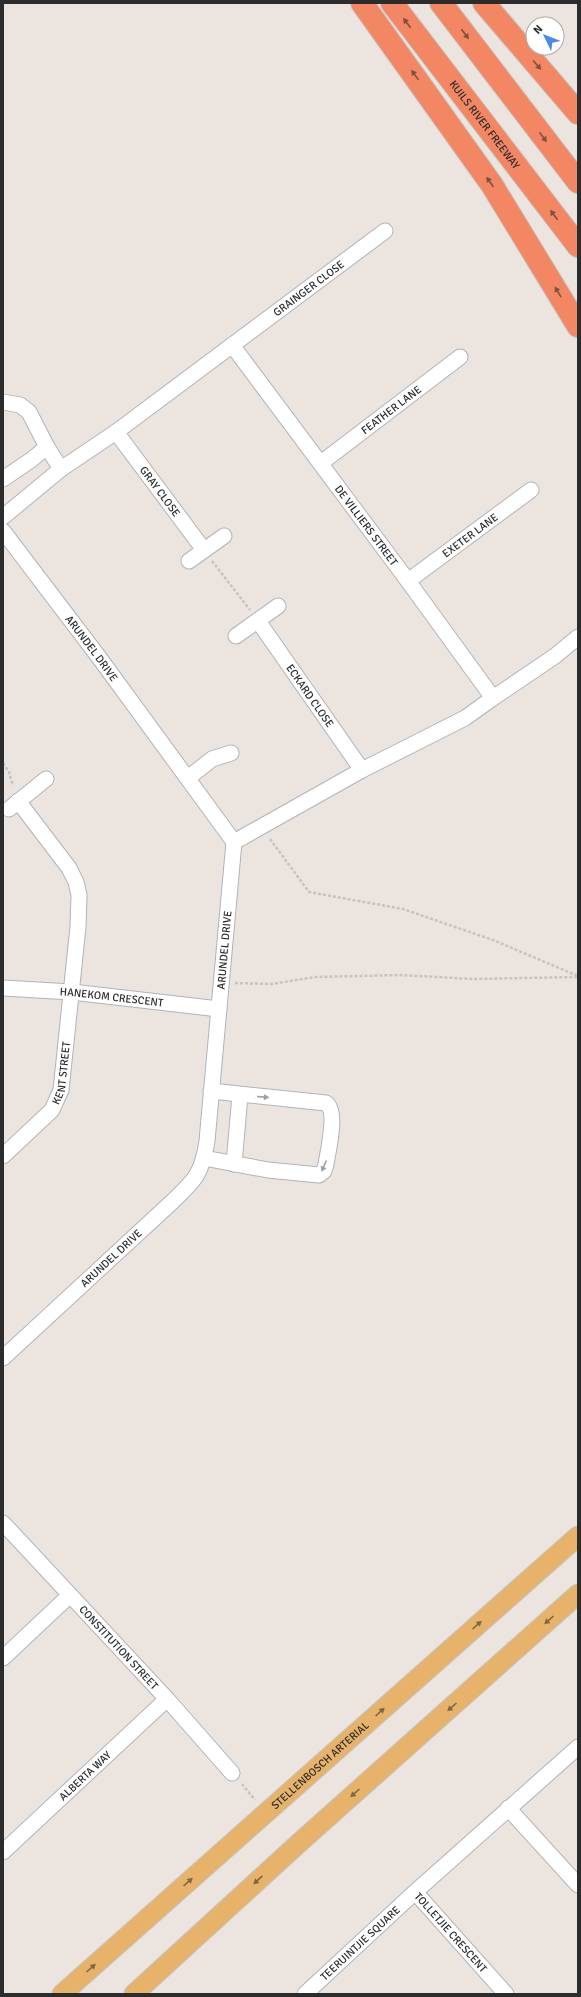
<svg xmlns="http://www.w3.org/2000/svg" width="581" height="1997" viewBox="0 0 581 1997" font-family="Signika,sans-serif">
<style>
.lines{fill:none;stroke-linecap:round;stroke-linejoin:round}
.minor-casing{stroke:#afb4bb;stroke-width:17}
.major-casing{stroke:#c4c4c4;stroke-width:21}
.highway-casing{stroke:#c4c4c4;stroke-width:24}
.path{stroke:#c4c4c4;stroke-width:2.5;stroke-dasharray:3 2;stroke-linecap:butt}
.minor{stroke:#fff;stroke-width:15}
.major{stroke:#e7b269;stroke-width:19}
.highway{stroke:#f38763;stroke-width:22}
.oneway{fill:#7c5042}
.oneway2{fill:#a0a0a0}
.oneway3{fill:#806847}
.labels{text-anchor:middle;stroke-width:3.5;stroke-linejoin:round;paint-order:stroke}
.street-label{font-size:11px;fill:#2c2c2c;stroke:#fff}
</style>
<rect width="100%" height="100%" fill="#ece4df"/>
<g class="lines">
<g class="minor-casing">
<g id="minor">
<path id="s1" d="M232 345 408 581 493 698 465 718 362 770 234 842"/>
<path d="M3 402 20 405 29 412 47 447 61 469"/>
<path id="s2" d="M116 432 204 550"/>
<path id="s3" d="M321 463 460 357"/>
<path d="M3 479 31 460 47 447"/>
<path id="s4" d="M3 517 61 469 116 432 385 231"/>
<path id="s5" d="M3 531 98 656 234 842 207 1141C202 1174 195 1180 172 1202L3 1358"/>
<path d="M189 561 224 536"/>
<path id="s6" d="M408 581 531 490"/>
<path id="s7" d="M258 621 362 770"/>
<path d="M236 636 278 606"/>
<path d="M493 698 555 656 578 637"/>
<path d="M188 778 212 759 231 753"/>
<path d="M9 809 46 779"/>
<path id="s8" d="M3 988 72 992 219 1009"/>
<path id="s9" d="M3 1156 52 1110 61 1090 78 927 79 895 76 882 69 868 18 801"/>
<path d="M204 1158 268 1170 319 1175 324 1171 326 1164C328 1151 338 1111 326 1103L211 1091"/>
<path d="M234 1164 240 1095"/>
<path id="s10" d="M3 1523 167 1699 232 1773"/>
<path d="M3 1658 69 1596"/>
<path d="M508 1808 578 1885"/>
<path id="s11" d="M3 1852 167 1699"/>
<path id="s12" d="M415 1892 506 1994"/>
<path id="s13" d="M305 1994 415 1892 578 1747"/>
</g>
</g>
<g class="major-casing">
<g id="major">
<path id="s14" d="M62 1994 578 1536"/>
<path d="M134 1994 299 1843 578 1594"/>
</g>
</g>
<g class="highway-casing">
<g id="highway">
<path d="M362 3 492 185 578 326"/>
<path id="s15" d="M392 3 578 246"/>
<path d="M441 3 578 182"/>
<path d="M484 3 578 113"/>
</g>
</g>
<path class="path" d="M212 561 250 610
M3 763 9 772 13 786
M270 839 309 892 403 909 493 940 578 976
M235 983 271 984 316 977 400 975 473 979 578 977
M242 1784 255 1800"/>
<use href="#minor" class="minor"/>
<use href="#major" class="major"/>
<use href="#highway" class="highway"/>
</g>
<defs><path id="oneway-solid" d="M-6-.8H1V-3.2L6.5 0L1 3.2V.8H-6Z"/></defs>
<g class="oneway">
<use href="#oneway-solid" transform="translate(407 23) rotate(-127)"/>
<use href="#oneway-solid" transform="translate(465 34) rotate(53)"/>
<use href="#oneway-solid" transform="translate(537 65) rotate(49)"/>
<use href="#oneway-solid" transform="translate(415 75) rotate(-126)"/>
<use href="#oneway-solid" transform="translate(543 137) rotate(53)"/>
<use href="#oneway-solid" transform="translate(490 182) rotate(-125)"/>
<use href="#oneway-solid" transform="translate(554 215) rotate(-127)"/>
<use href="#oneway-solid" transform="translate(558 292) rotate(-121)"/>
</g>
<g class="oneway2">
<use href="#oneway-solid" transform="translate(263 1097) rotate(5)"/>
<use href="#oneway-solid" transform="translate(324 1166) rotate(113)"/>
</g>
<g class="oneway3">
<use href="#oneway-solid" transform="translate(549 1620) rotate(138)"/>
<use href="#oneway-solid" transform="translate(477 1625) rotate(-42)"/>
<use href="#oneway-solid" transform="translate(452 1707) rotate(138)"/>
<use href="#oneway-solid" transform="translate(380 1712) rotate(-42)"/>
<use href="#oneway-solid" transform="translate(355 1793) rotate(138)"/>
<use href="#oneway-solid" transform="translate(258 1880) rotate(137)"/>
<use href="#oneway-solid" transform="translate(188 1882) rotate(-42)"/>
<use href="#oneway-solid" transform="translate(91 1968) rotate(-42)"/>
</g>
<g class="labels">
<g class="street-label">
<text dy="4" stroke="none"><textPath href="#s15" startOffset="153">KUILS RIVER FREEWAY</textPath></text>
<text dy="4" stroke="none"><textPath href="#s4" startOffset="382">GRAINGER CLOSE</textPath></text>
<text dy="4" stroke="none"><textPath href="#s3" startOffset="88">FEATHER LANE</textPath></text>
<text dy="4" stroke="none"><textPath href="#s2" startOffset="74">GRAY CLOSE</textPath></text>
<text dy="4" stroke="none"><textPath href="#s1" startOffset="225">DE VILLIERS STREET</textPath></text>
<text dy="4" stroke="none"><textPath href="#s6" startOffset="77">EXETER LANE</textPath></text>
<text dy="4" stroke="none"><textPath href="#s5" startOffset="147">ARUNDEL DRIVE</textPath></text>
<text dy="4" stroke="none"><textPath href="#s7" startOffset="91">ECKARD CLOSE</textPath></text>
<text transform="translate(224 950) rotate(-85)" y="4">ARUNDEL DRIVE</text>
<text dy="4" stroke="none"><textPath href="#s8" startOffset="109">HANEKOM CRESCENT</textPath></text>
<text dy="4" stroke="none"><textPath href="#s9" startOffset="106">KENT STREET</textPath></text>
<text transform="translate(111 1258) rotate(-43)" y="4">ARUNDEL DRIVE</text>
<text dy="4" stroke="none"><textPath href="#s10" startOffset="170">CONSTITUTION STREET</textPath></text>
<text dy="4" stroke="none"><textPath href="#s14" startOffset="345">STELLENBOSCH ARTERIAL</textPath></text>
<text dy="4" stroke="none"><textPath href="#s11" startOffset="112">ALBERTA WAY</textPath></text>
<text dy="4" stroke="none"><textPath href="#s12" startOffset="54">TOLLETJIE CRESCENT</textPath></text>
<text dy="4" stroke="none"><textPath href="#s13" startOffset="75">TEERUINTJIE SQUARE</textPath></text>
</g>
</g>
<rect width="581" height="1997" fill="none" stroke="#2c2c2c" stroke-width="8"/>
<g transform="translate(545 36) rotate(313)"><circle r="19" fill="#ffffff" stroke="#ababab"/>
<path d="M0-3L7 15L0 10L-7 15Z" fill="#4b88ed"/>
<text y="-6" font-size="11" font-weight="bold" text-anchor="middle" fill="#2c2c2c">N</text>
</g>
</svg>
